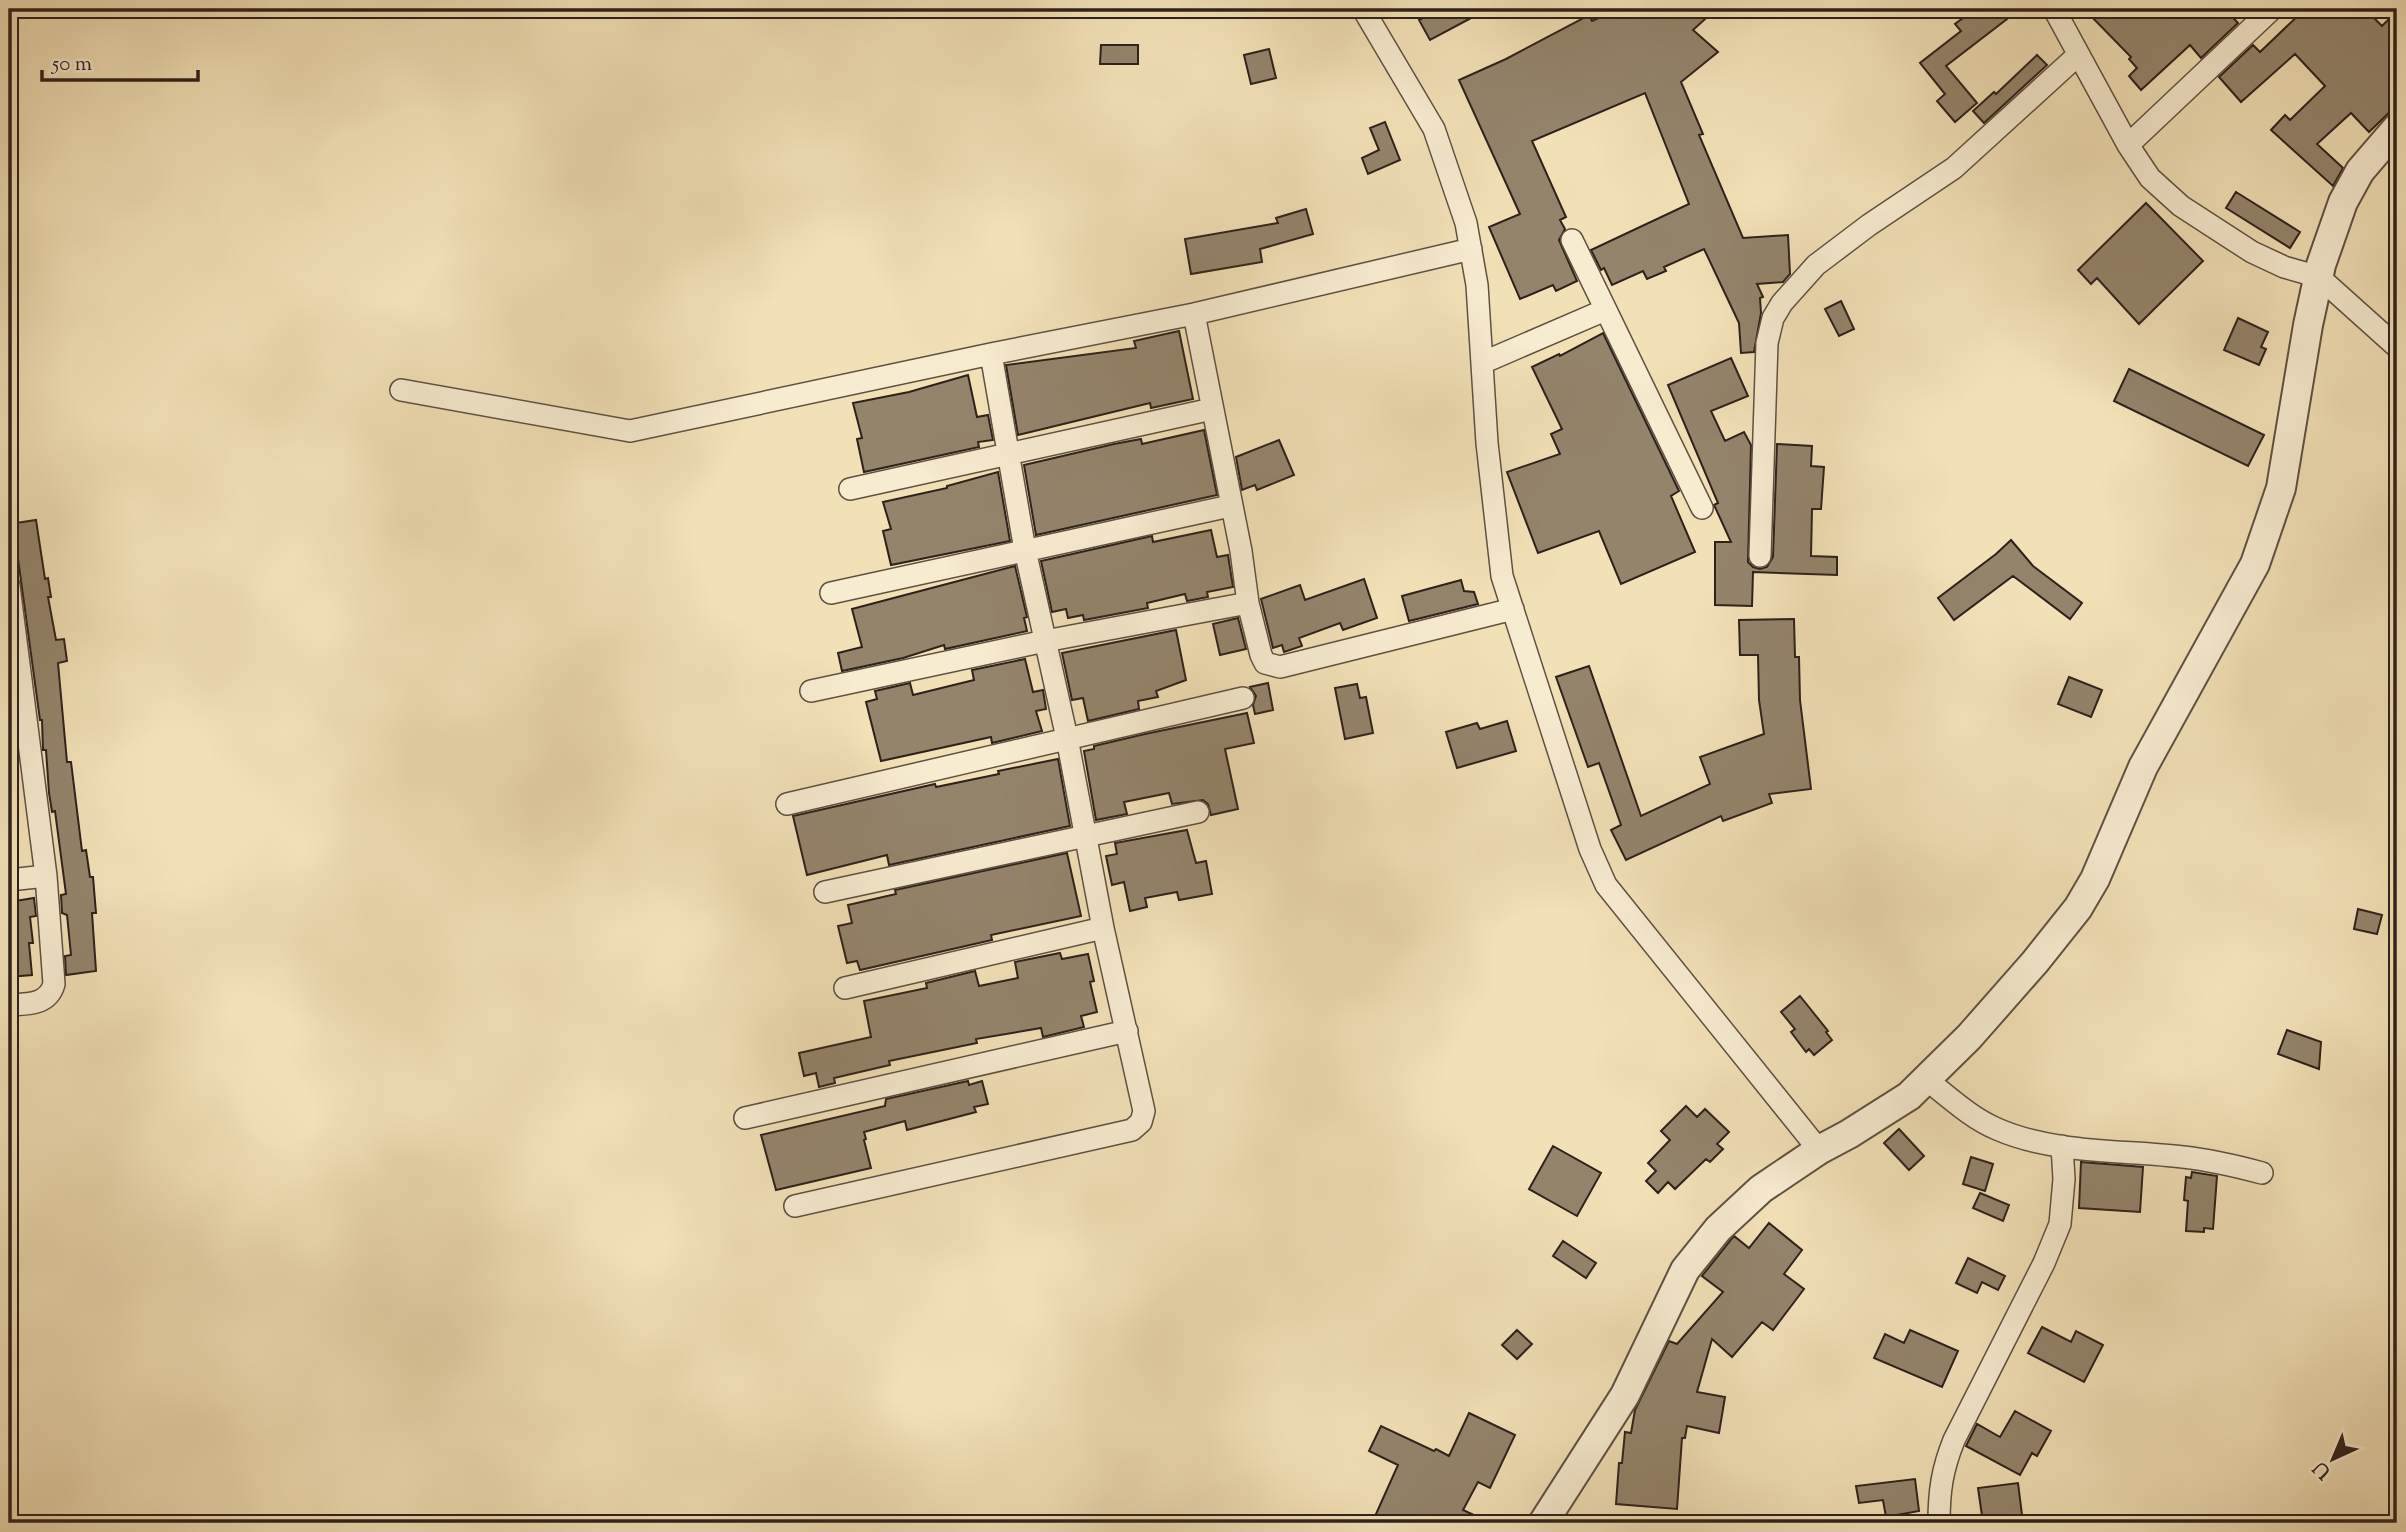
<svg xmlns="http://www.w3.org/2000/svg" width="2406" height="1532" viewBox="0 0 2406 1532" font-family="'Sorts Mill Goudy',serif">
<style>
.building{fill:#94846c;stroke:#2e211b;stroke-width:2}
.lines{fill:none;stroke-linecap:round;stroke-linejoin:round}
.minor-casing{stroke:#5f5142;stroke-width:24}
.tertiary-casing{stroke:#5f5142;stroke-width:32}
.minor{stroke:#f7ebd0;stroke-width:21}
.tertiary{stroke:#f7ebd0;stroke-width:28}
</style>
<rect width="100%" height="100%" fill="#f2e0b7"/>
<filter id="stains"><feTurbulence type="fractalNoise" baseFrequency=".00286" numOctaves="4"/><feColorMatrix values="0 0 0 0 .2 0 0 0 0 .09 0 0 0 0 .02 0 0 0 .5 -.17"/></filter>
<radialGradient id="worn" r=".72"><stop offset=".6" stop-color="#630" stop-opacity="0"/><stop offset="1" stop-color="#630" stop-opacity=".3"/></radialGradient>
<path class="building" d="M1440 9H1488L1430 40 1419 20Z
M1619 9H1716L1693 30 1718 52 1681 82 1703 134 1699 135 1743 238 1788 235 1790 274 1783 282 1757 284 1763 297 1760 298 1761 313 1754 352 1741 353 1739 323 1704 249 1664 267 1666 271 1647 279 1643 271 1612 285 1604 268 1601 270 1591 250 1689 204 1645 93 1532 141 1566 217 1560 220 1565 229 1559 240 1577 281 1556 291 1553 285 1520 299 1489 227 1520 214 1459 80 1506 59 1589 15 1592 21Z
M1975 9H1999L2007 19 1946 66 1977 103 1955 122 1937 101 1945 94 1920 63 1961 31 1955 24Z
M2084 9H2225L2238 23 2201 58 2190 45 2141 90 2129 76 2137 68 2129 59 2131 57Z
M2305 9H2365L2382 26 2390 18 2397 26V105L2369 132 2351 113 2317 144 2343 168 2333 186 2271 130 2285 115 2290 120 2325 86 2295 54 2241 102 2219 77 2253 45 2260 52Z
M1101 45H1138V64H1100Z
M1269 49 1276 78 1251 84 1244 55Z
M2037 55 2047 65 1984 123 1973 111 1994 92 1996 94Z
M1385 122 1400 160 1368 174 1362 158 1379 150 1370 128Z
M2236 192 2300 232 2290 248 2226 208Z
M2146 203 2203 261 2139 324 2097 278 2091 284 2078 270Z
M1306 209 1313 234 1260 249 1262 262 1191 274 1185 239 1278 223 1276 218Z
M1841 301 1854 329 1839 336 1825 309Z
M2238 318 2268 332 2261 347 2266 349 2259 365 2224 350Z
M1179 331 1193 399 1151 408 1150 403 1018 435 1006 365 1136 348 1134 341Z
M1603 333 1679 491 1671 496 1695 552 1621 584 1599 531 1538 553 1507 472 1560 454 1551 434 1562 429 1532 367 1559 354 1560 356Z
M1731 358 1748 396 1711 411 1725 441 1744 432 1751 445 1748 562 1753 567 1760 569 1767 567 1773 557 1777 444 1812 446 1811 466 1824 467 1821 509H1812L1811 556 1837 557V575L1753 572 1752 606 1715 605V542H1731L1715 507 1714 505 1718 503 1668 385Z
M2129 369 2264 435 2248 466 2114 401Z
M968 375 977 417 988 415 993 440 978 442 979 447 864 472 857 439 862 438 853 403 909 392Z
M1204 430 1217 495 1036 535 1024 465 1114 444 1141 439 1142 444Z
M1279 440 1294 475 1257 490 1255 485 1242 490 1236 457Z
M998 472 1010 541 891 565 883 531 891 529 883 502 947 488V486Z
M36 520 45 579 48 578 51 597H48L56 640 64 639 67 661 58 663 67 762H71L82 851 86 850 90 877H93L96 913H92L96 971 66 975 65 956 71 955 67 915 62 913 61 895 66 894 55 811 52 812 49 793 46 750H43L42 720H40L16 544 9 545V524Z
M1211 530 1217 557 1228 555 1233 587 1207 592 1208 597 1187 601 1185 594 1147 603 1148 608 1084 620 1083 615 1068 618 1066 609 1052 612 1041 561 1152 536 1153 542Z
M2011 540 2033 566 2082 603 2070 619 2013 576 1954 620 1938 598 1996 554Z
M1015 566 1027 617 1024 618 1027 631 945 649 944 645 903 658 842 671 838 653 862 647 852 609Z
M1364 579 1377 618 1343 630 1340 623 1299 638 1302 646 1284 652 1282 645 1273 648 1261 599 1300 585 1305 600Z
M1461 580 1464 591 1474 592 1478 604 1409 621 1402 596Z
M1238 618 1246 649 1220 655 1213 624Z
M1794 619 1795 657H1799L1800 700 1811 789 1769 794 1772 803 1723 821 1721 816 1626 860 1611 830 1621 825 1599 763 1588 767 1556 677 1589 666 1641 816 1710 784 1700 757 1764 734 1759 700 1758 655H1740L1739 620Z
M1176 630 1186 680 1156 691 1158 697 1138 701 1139 709 1088 721 1083 698 1072 700 1062 653Z
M1025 659 1033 692 1043 690 1046 709 1036 711 1042 731 992 743 991 737 881 761 866 702 877 699 875 691 910 683 913 695 974 680 972 670Z
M2069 677 2102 690 2091 717 2058 704Z
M1268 683 1273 710 1255 714 1253 705 1256 696 1250 687Z
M1357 684 1360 698 1366 697 1373 733 1345 739 1335 688Z
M1247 713 1254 743 1225 749 1238 809 1211 815 1208 804 1203 800 1172 804 1169 793 1124 802 1127 814 1096 820 1084 751 1094 749V746L1145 734Z
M1507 721 1516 751 1457 768 1446 732 1477 723 1480 729Z
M1058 759 1070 826 889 865 887 855 807 875 793 816 935 784 936 787 999 774 998 771Z
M1187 830 1196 863 1206 861 1212 894 1179 900 1177 892 1145 898 1147 907 1130 911 1124 882 1112 885 1106 856 1117 854 1115 843Z
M1067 853 1081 916 991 935 992 940 860 970 857 961 847 963 838 926 852 923 848 905 896 894 895 890Z
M34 898 36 916 30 917 33 943H29L32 975 9 977V902Z
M2358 909 2382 915 2377 934 2354 929Z
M1060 953 1062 959 1088 954 1094 981 1090 982 1097 1012 1081 1016 1084 1027 1043 1037 1041 1028 976 1039 977 1043 889 1061 890 1065 834 1078 835 1083 819 1087 816 1073 804 1076 799 1053 871 1037 864 1001 927 988 926 983 975 971 979 986 1018 978 1015 962Z
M1800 996 1828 1031 1826 1032 1832 1040 1814 1055 1809 1049 1806 1052 1791 1032 1795 1029 1781 1012Z
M2287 1030 2321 1042 2319 1069 2278 1054Z
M968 1081 969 1085 982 1081 988 1104 974 1107 976 1112 907 1130 905 1121 864 1132 866 1139 864 1140 871 1168 776 1190 761 1135 885 1106 886 1099Z
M1686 1106 1697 1117 1705 1109 1729 1132 1717 1144 1723 1149 1710 1162 1706 1159 1675 1189 1668 1182 1658 1193 1646 1181 1656 1171 1648 1163 1670 1140 1661 1131Z
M1899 1129 1924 1156 1909 1170 1884 1143Z
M1553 1146 1601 1173 1577 1216 1529 1189Z
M1971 1157 1993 1164 1985 1191 1963 1184Z
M2081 1162 2143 1167 2140 1212 2079 1208Z
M2192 1172 2217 1176 2213 1229 2204 1228V1232L2186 1231 2188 1201 2184 1200 2186 1177 2191 1178Z
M1980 1193 2009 1205 2003 1221 1973 1208Z
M1769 1223 1802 1250 1784 1274 1804 1289 1773 1330 1762 1322 1732 1357 1712 1339 1697 1392 1725 1397 1719 1433 1687 1426 1685 1438H1682L1677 1509 1616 1504 1619 1463H1622L1625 1432 1631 1433 1635 1410 1669 1341 1677 1344 1723 1292 1702 1276 1734 1236 1749 1248Z
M1563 1241 1596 1263 1586 1278 1553 1256Z
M1968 1258 2005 1276 1998 1290 1982 1282 1977 1293 1956 1283Z
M2042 1327 2071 1342 2076 1331 2103 1345 2084 1382 2028 1353Z
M1517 1330 1532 1344 1517 1359 1502 1345Z
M1910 1330 1958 1351 1942 1387 1874 1358 1885 1334 1904 1343Z
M2015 1411 2051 1431 2037 1456 2032 1453 2020 1475 1966 1446 1977 1424 2000 1437Z
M1469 1413 1515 1435 1490 1488 1478 1482 1463 1510 1491 1523H1372L1398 1465 1369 1451 1381 1426 1434 1451 1436 1449 1449 1456Z
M1915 1479 1919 1511 1886 1517 1883 1500 1859 1503 1856 1486Z
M2018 1483 2023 1523H1983L1978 1488Z"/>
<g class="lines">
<g class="minor-casing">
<path id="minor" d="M1363 9 1434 129 1466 223 1477 285 1487 443 1502 576 1590 849 1606 885 1819 1150
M2054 9 2128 145 2150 178 2181 206 2252 252 2284 267 2319 277 2397 347
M2128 145 2272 9
M1572 240 1702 508
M1194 314 1241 551 1248 603 1261 655 1265 663 1280 667 1513 609
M1482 363 1605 310
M401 390 630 431 991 354 1194 314 1471 249
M850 489 1212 409
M1760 556 1767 343 1773 318 1782 303 1816 265 1869 225 1954 168 2078 55
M9 586 46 876 54 984C48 1005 28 1004 9 1005
M831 593 1230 506
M811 691 1045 641 1248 603
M787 804 1243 698
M9 880 46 876
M825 892 1198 812
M845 988 1103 928
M1927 1080C1950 1098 1971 1118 1997 1129 2054 1154 2123 1150 2183 1157 2210 1160 2236 1166 2262 1173
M745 1118 1127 1031
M795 1206 1132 1130 1141 1122 1144 1111 1103 928 1067 738 1025 550 991 354
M1939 1523C1939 1491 1942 1470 1954 1440L2044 1263 2060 1224 2064 1179 2062 1146"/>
</g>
<g class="tertiary-casing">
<path id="tertiary" d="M1543 1523 1625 1395 1685 1270 1718 1229 1761 1189 1819 1150 1849 1134 1909 1096 1969 1037 2035 962 2078 908 2095 879 2143 767 2255 564 2281 488 2308 325 2321 265 2343 202 2360 171 2397 128"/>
</g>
<use href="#minor" class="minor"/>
<use href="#tertiary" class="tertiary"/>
</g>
<rect width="2406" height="1532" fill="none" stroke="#f2e0b7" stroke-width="35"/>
<rect x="10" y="10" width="2385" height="1511" fill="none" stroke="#2e211b" stroke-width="3.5"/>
<rect x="18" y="18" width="2371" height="1497" fill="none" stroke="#2e211b" stroke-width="2"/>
<g transform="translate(2333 1459) rotate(224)" stroke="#f7ebd0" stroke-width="5" paint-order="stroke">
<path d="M0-5L12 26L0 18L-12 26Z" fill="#2e211b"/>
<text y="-10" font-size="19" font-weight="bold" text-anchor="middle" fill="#2e211b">U</text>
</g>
<path d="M42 70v10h156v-10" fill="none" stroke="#2e211b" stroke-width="3.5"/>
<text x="52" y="70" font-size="21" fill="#2e211b" stroke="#f7ebd0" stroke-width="5" paint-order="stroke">50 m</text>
<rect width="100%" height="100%" filter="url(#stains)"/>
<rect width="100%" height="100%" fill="url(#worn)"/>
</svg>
